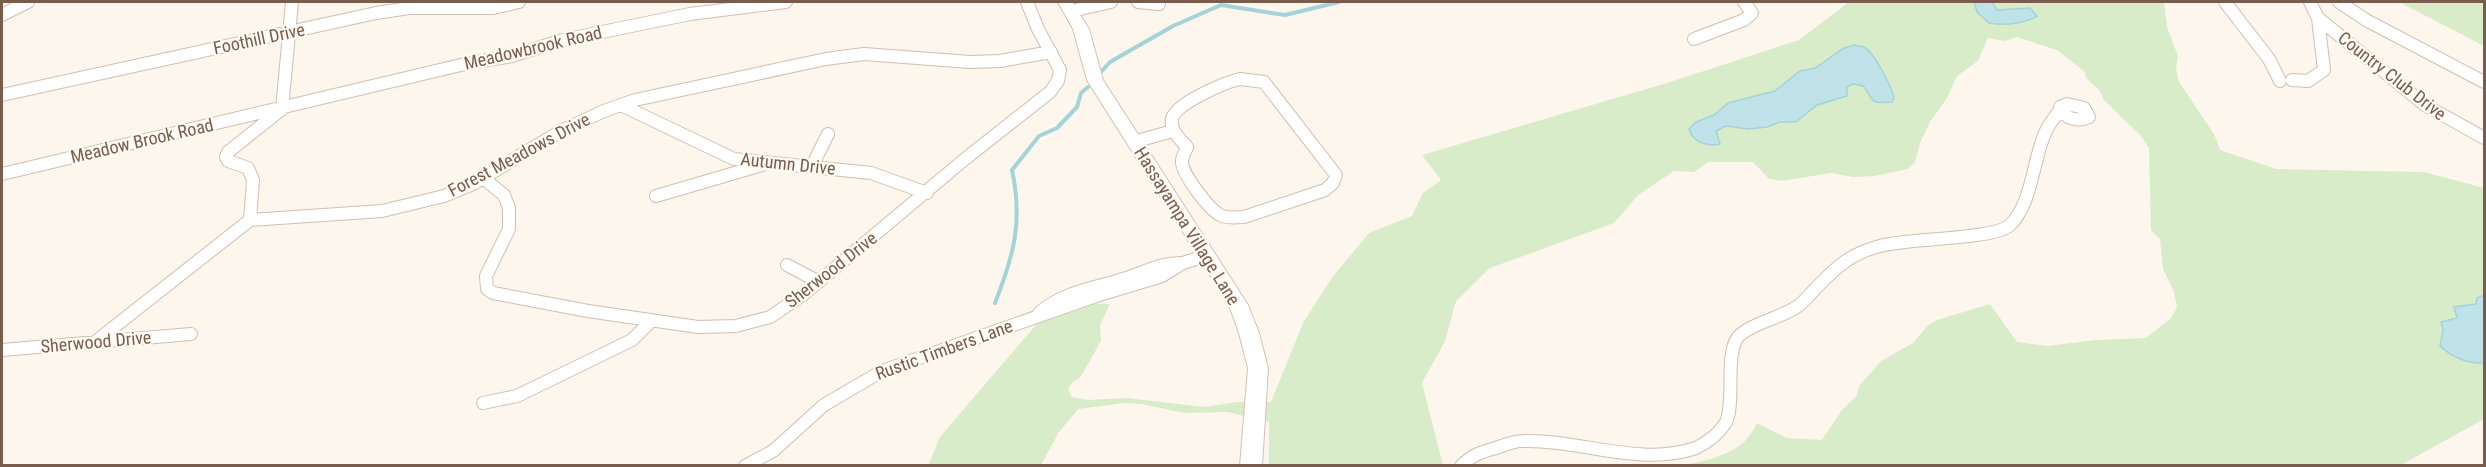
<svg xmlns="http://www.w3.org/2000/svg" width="2486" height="467" viewBox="0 0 2486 467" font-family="'Roboto Condensed',sans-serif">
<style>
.green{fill:#d8ecc9}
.water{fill:#bfe3e8;stroke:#a5d3da;stroke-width:1.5}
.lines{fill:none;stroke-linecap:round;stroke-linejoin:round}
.stream{stroke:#a5d3da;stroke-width:4}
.street-casing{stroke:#d1beb0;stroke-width:14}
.secondary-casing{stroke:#d6c0b0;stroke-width:2}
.street{stroke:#fff;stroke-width:12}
.secondary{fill:#fff;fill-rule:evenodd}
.labels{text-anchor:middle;stroke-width:4.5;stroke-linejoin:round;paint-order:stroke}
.street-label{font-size:18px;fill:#7a5c4d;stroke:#fffaf3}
</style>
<rect width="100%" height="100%" fill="#fdf6ec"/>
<path class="green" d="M1849 2H2164L2167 27 2178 56 2176 69 2179 82 2214 134 2220 150 2276 169 2424 172 2484 188V419L2401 465H1684C1714 459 1744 453 1757 423L1787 438 1822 440 1842 410 1856 397 1860 385 1881 361 1913 343 1928 325 1937 320 1990 304 2017 342 2048 346 2095 340 2146 338 2171 318 2177 307 2174 292 2163 269 2160 239 2151 230 2149 148 2140 135 2104 100 2099 90 2086 78 2085 72 2057 50 2017 37 2005 41 1988 38 1978 61 1957 76 1947 98 1930 122 1920 143 1915 162 1908 169 1874 176 1853 177 1831 173 1781 181 1769 179 1753 162H1708L1694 172 1674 171 1638 195 1614 223 1490 268 1456 301 1445 341 1422 383 1443 465H1269V422L1228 412 1184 413 1142 404 1125 403 1078 409 1059 432 1041 465 928 466 940 437 1041 319 1082 303 1110 304 1100 325 1101 341 1080 378 1073 382 1068 389 1072 397 1088 400 1126 398 1204 407 1237 402H1271L1303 323 1333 276 1369 233 1412 216 1423 193 1441 180 1422 155 1667 83 1799 40Z
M2399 2H2484V46Z"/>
<path class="water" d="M1974 2H1992L1997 10 2030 8 2037 16C2024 24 2004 26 1989 23L1977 12Z
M1854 45C1858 46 1861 46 1864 47 1874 52 1891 86 1894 97L1892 102C1865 104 1876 100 1863 86L1853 84 1847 87V96L1817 105 1796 122H1780L1767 127 1748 129 1726 126 1716 131 1720 144C1707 147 1693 142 1689 129L1696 122 1714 115 1728 103 1775 91 1800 71 1815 68 1844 48Z
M2484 295V363C2469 364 2451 357 2440 346L2443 330 2441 322 2457 318 2454 307 2476 304 2477 298Z"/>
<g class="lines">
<path class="stream" d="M1100 73 1110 62 1173 26 1221 5 1285 15 1339 2
M995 303C1014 255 1023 221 1012 170L1039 136 1057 128 1077 107 1081 93 1088 87"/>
<g class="street-casing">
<path id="street" d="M1138 2 1159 4
M2225 2 2269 59 2280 81
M2310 2 2318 18 2425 105 2484 138
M2339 2 2366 20 2484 82
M1071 11 1111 2
M2 15 28 2
M1694 39 1744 20 1752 13 1744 2
M1240 79 1264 82 1336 175 1333 183 1325 190 1244 217C1236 217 1227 219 1220 215 1209 209 1181 173 1182 161 1182 156 1186 151 1187 147 1180 139 1170 131 1172 119 1174 104 1226 82 1240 79Z
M2292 80 2308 81 2324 70 2318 18
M2 95 376 13 409 8H493L519 2
M2067 104 2084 108 2089 117C2078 122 2064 119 2060 107Z
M621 105 734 159 871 173 927 193
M1133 142 1173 131
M812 166 828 134
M2 174 465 64 512 56 563 40 690 14 786 2
M483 178 504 195 509 208V229L486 276 487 289 493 293 588 311 698 327 736 326 770 317 804 294 965 159 1050 92 1058 81 1060 70 1038 29 1027 2
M656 196 762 165
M250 220 253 180 248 168 228 161 226 157 228 152 282 109 292 2
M787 265 819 282
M1039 313C1063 292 1091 289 1120 280 1142 274 1160 262 1183 263
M95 342 250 220 382 211 444 196 473 184 561 131 604 111 635 100 826 59 864 54 970 62 1000 61 1051 52
M2 350 191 334
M483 403 517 396 632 340 652 320
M745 466 773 451 824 405 882 371 1096 296 1162 276 1183 263 1208 255
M1461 466C1472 455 1481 452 1496 448 1504 445 1514 441 1522 441 1580 439 1639 467 1696 448 1708 442 1719 434 1726 422 1736 402 1723 347 1741 334 1758 321 1781 318 1798 306 1805 301 1811 293 1817 287 1837 266 1852 253 1880 246 1906 238 1994 240 2010 225 2032 204 2033 160 2045 133 2048 125 2055 117 2060 110"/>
</g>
<g class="secondary-casing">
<path id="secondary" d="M1058 2H1072L1089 29 1103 80 1248 305 1259 333 1268 368 1262 466H1240L1248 368 1239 333 1229 305 1087 80 1073 29Z"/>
</g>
<use href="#street" class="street"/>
<use href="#secondary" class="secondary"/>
</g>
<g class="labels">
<g class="street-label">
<text transform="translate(259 39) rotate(-12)" y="6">Foothill Drive</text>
<text transform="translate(533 48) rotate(-13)" y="6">Meadowbrook Road</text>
<text transform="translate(2392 76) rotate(38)" y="6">Country Club Drive</text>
<text transform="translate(142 141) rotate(-13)" y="6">Meadow Brook Road</text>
<text transform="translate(519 155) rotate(-28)" y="6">Forest Meadows Drive</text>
<text transform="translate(788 164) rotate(6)" y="6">Autumn Drive</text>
<text transform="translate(1187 226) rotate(58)" y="6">Hassayampa Village Lane</text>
<text transform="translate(831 270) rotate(-38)" y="6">Sherwood Drive</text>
<text transform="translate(96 342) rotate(-5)" y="6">Sherwood Drive</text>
<text transform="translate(944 350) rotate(-20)" y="6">Rustic Timbers Lane</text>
</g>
</g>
<rect width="2486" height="467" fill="none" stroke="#7a5c4d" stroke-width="6"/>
</svg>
